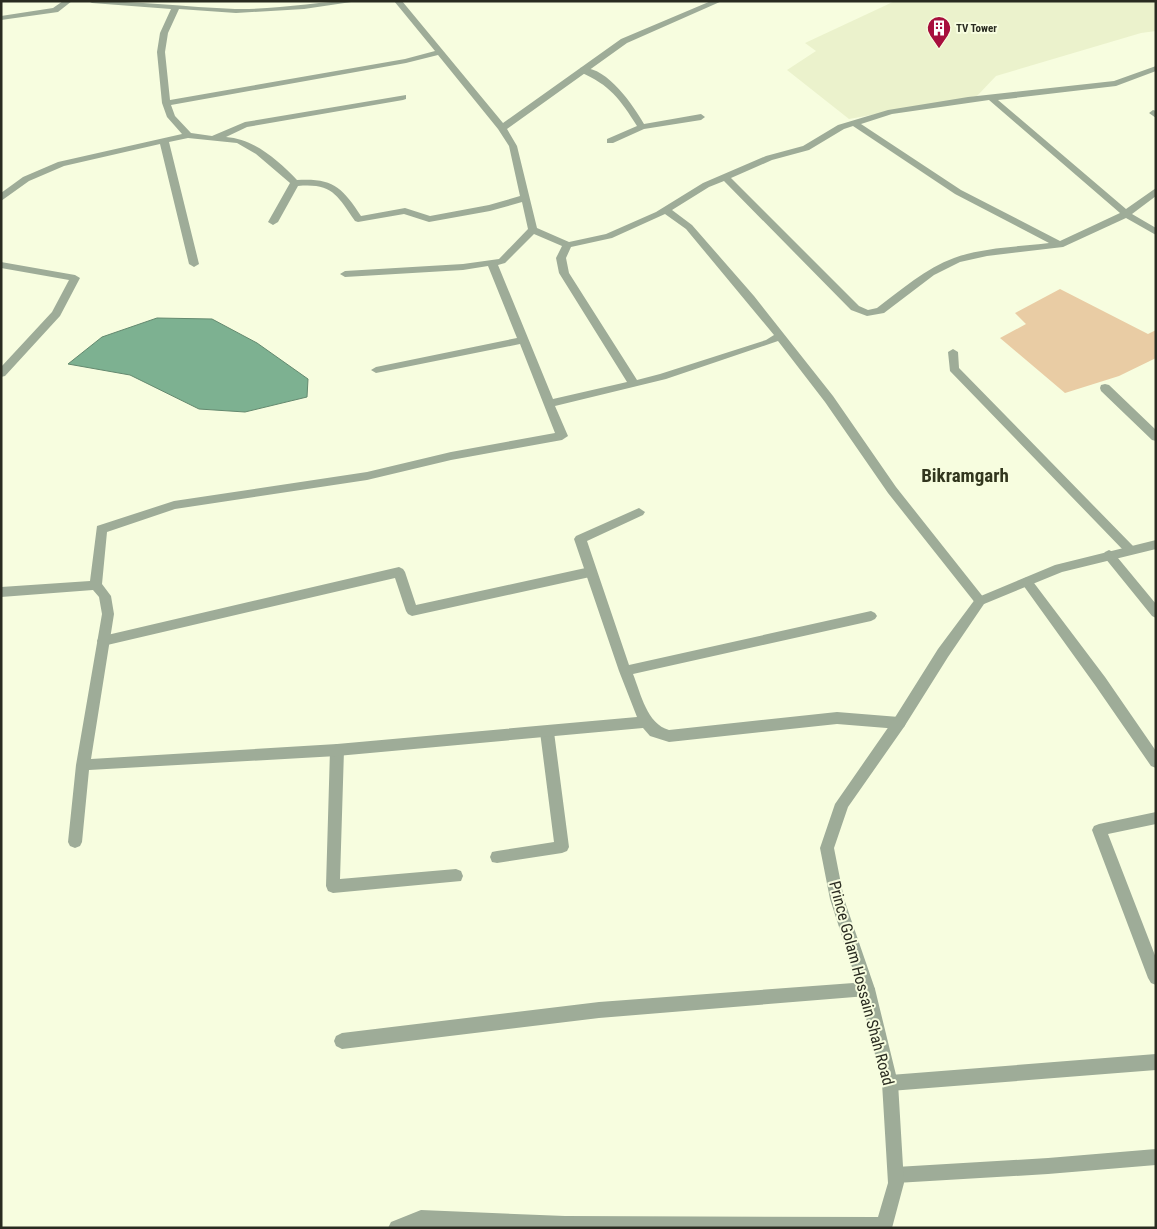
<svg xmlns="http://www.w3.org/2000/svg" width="1157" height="1229" viewBox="0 0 1157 1229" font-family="'Roboto Condensed',sans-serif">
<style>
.built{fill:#ebf2cc}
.green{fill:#e9cca4}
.water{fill:#7db191;stroke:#64896f}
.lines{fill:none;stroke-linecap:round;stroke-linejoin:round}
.service{fill:#9eac98;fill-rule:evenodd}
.minor{fill:#9eac98;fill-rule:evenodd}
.tertiary{fill:#9eac98;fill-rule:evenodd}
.labels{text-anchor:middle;stroke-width:4;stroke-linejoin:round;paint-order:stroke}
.far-poi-label{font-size:11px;font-weight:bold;fill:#292b20;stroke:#f7fddf;text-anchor:start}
.near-street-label{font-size:16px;fill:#292b20;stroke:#f7fddf}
.district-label{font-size:19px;font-weight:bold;fill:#32361e;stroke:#f7fddf}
</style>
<rect width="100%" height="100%" fill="#f7fddf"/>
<path class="built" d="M895 1H1156V31L1141 33 996 76 977 96 849 119 787 70 816 51 805 43Z"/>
<path class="green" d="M1060 289 1148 334 1156 330V358L1119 376 1065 393 1000 338 1026 324 1015 313Z"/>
<path class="water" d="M157 318 212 319 257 343 308 379 307 397 245 412 199 409 130 375 68 364 102 337Z"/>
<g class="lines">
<path class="service" d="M580 68C606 65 633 105 644 124L701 114 705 117 701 120 644 129 613 143H607V139L637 126C620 99 610 85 580 72Z
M1 262 75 275 80 278 60 316 5 376 1 377V367L52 312 69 280 1 268Z
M399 567 403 569 405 572 416 605 590 567 594 569 596 572 594 575 590 577 412 616 408 614 406 611 395 578 103 646 99 645 97 641 99 637 103 636Z
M547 726 552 728 554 732 569 847 567 851 562 853 497 863 492 862 490 857 492 852 497 851 554 842 540 732 542 728Z
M337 744 342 746 344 750 340 879 456 869 461 871 463 876 461 881 333 893 328 891 326 886 330 750 332 746Z"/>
<path class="minor" d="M63 1H72L58 12 1 20V16L53 8Z
M88 1C137 1 186 7 235 9 276 10 317 1 358 1L304 9 236 13 179 9 168 33 165 52 170 100 405 59 435 51 394 1H402L503 123 621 39 711 1H722L627 43 507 129 517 146 537 228 569 242 606 234 656 212 703 183 766 156 803 146 838 125 888 110 968 97 1114 81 1156 66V71L1116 86 998 100 1126 209 1156 188V196L1132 214 1156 228V235L1126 218 1063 247 987 256 960 262 934 275 884 313 867 316 851 310 724 181 709 187 672 210 692 225 754 296 833 396 896 487 984 598 986 601 984 604H976L888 493 825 402 778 341 666 379 555 406 568 436 562 440 451 460 367 480 175 509 107 532 102 584 111 596 114 614 91 759 337 744 637 717 619 671 574 539 576 536 639 508 645 512 643 515 587 541 629 665 871 611 875 613 877 616 875 619 871 621 633 674C641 694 647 724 669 730L837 712 899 717 904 719 906 723 904 727 899 729 837 724 669 742 650 736 643 728 337 756 89 770 82 842 80 846 75 848 70 846 68 842 76 765 102 614 99 597 93 590 1 597V587L90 581 97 526 174 501 367 472 451 452 555 433 520 344 376 373 371 370 376 367 517 338 488 266 463 270 345 277 340 274 345 271 463 264 499 259 528 229 522 202 490 211 429 222 404 214 358 222 355 221C337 195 332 183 298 186L278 222 273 225 268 222 290 183 256 154 237 143 188 138 169 142 199 264 194 267 189 264 160 144 64 166 29 181 1 201V193L23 177 58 162 182 134 167 117 162 103 157 52 160 33 171 9 92 3ZM438 55 498 129 509 146 520 196 489 205 430 216 405 208 361 216C342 187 333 178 297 180 278 160 254 139 226 137L247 127 403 100 406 99V95L245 122 212 136 191 133 175 116 171 105 406 63ZM989 100 1120 213 1060 241 961 190 861 124 892 114ZM853 126 955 194 1049 243C1018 247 984 247 954 258 926 268 901 290 877 308L868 310 859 306 731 178 772 160 809 150 844 129ZM665 214 686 229 774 335 766 340 660 374 637 380 569 273 566 258 571 247 612 238ZM534 234 562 246 556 258 559 273 627 382 553 399 498 265 505 263Z
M1153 110 1156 111V118L1149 113Z
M953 349 958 352 959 368 1134 547 1136 550 1134 553H1126L950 371 948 352Z
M1105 384 1109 385 1156 430V441L1152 440 1101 391 1100 388 1101 385Z
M1109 550 1113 552 1156 604V618L1152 616 1105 558 1103 555 1105 552Z
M1027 577 1031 579 1105 677 1156 751V768L1151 766 1095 685 1023 585 1021 582 1023 579Z
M1156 812V824L1108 834 1156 958V985L1151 983 1148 978 1092 830 1094 826 1099 824Z
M867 982 872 984 875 989 872 994 867 996 599 1018 342 1049 336 1046 334 1041 336 1036 342 1033 599 1002Z
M1156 1054V1070L890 1091 884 1089 882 1083 884 1077 890 1075Z
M1156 1149V1165L1048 1174 896 1183 890 1181 888 1175 890 1169 896 1167 1048 1158Z"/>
<path class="tertiary" d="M1156 540V549L1062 572 984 604 948 657 904 727 848 807 834 848 844 899 875 989 898 1083 904 1183 892 1228H388L391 1222 421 1210 565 1216 878 1217 888 1183 882 1083 859 989 830 899 820 848 835 804 894 719 938 649 976 598 1055 565Z"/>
</g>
<defs>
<g id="building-pin" transform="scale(1.25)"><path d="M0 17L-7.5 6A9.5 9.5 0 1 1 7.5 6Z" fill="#a70f3d" stroke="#f7fddf"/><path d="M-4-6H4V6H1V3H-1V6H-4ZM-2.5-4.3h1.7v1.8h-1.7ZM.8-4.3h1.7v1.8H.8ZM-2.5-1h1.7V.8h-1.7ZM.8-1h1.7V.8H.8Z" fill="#fff"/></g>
</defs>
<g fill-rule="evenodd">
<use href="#building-pin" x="939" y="28"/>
</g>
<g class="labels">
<g class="far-poi-label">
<text x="956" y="32">TV Tower</text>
</g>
<g class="near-street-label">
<text transform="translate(862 983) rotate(75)" y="6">Prince Golam Hossain Shah Road</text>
</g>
<g class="district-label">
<text x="965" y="482">Bikramgarh</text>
</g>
</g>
<rect width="1157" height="1229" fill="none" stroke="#292b20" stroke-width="5"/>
</svg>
